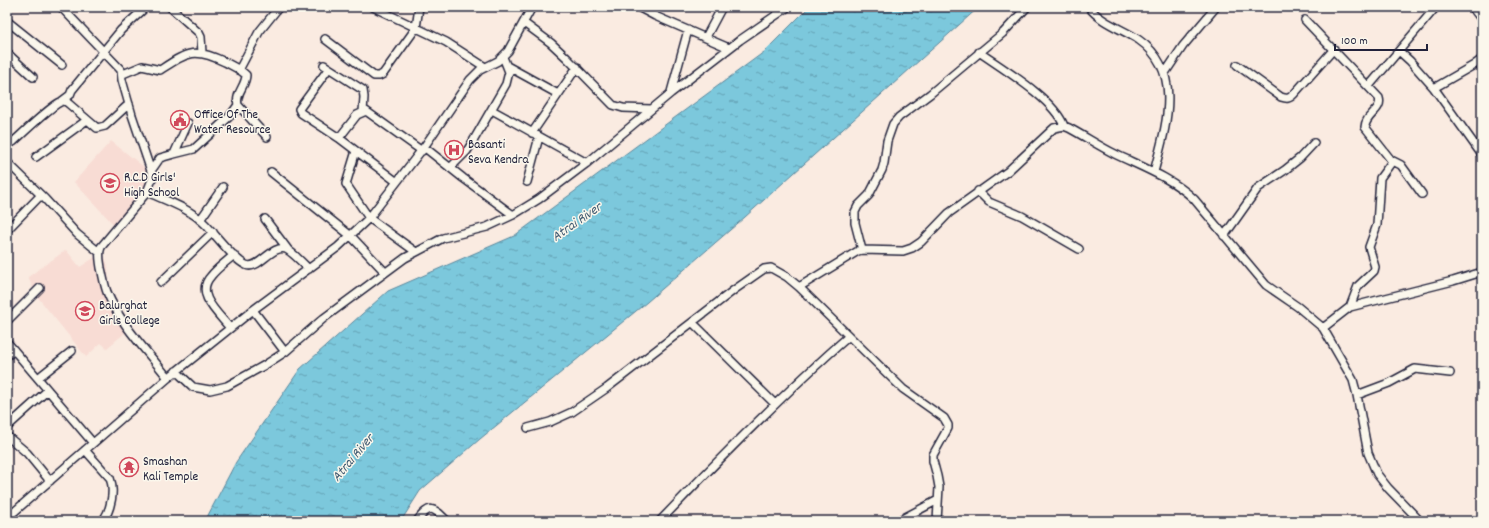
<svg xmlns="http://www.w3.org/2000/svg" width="1489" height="528" viewBox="0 0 1489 528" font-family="Dekko,sans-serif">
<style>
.built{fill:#f8dcd4}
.water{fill:url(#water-ripples);stroke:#58869c}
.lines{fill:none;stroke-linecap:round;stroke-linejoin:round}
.street-casing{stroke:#22223b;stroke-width:10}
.street{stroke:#fbf7ec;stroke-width:7}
.labels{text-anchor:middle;stroke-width:3;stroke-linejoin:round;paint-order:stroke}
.poi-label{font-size:13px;fill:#22223b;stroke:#fbf7ec;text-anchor:start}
.water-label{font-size:14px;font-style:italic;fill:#425c73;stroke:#fbf7ec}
</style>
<defs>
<pattern id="water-ripples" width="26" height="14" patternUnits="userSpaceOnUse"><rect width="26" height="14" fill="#7cc8dc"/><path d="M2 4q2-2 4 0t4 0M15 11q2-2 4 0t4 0" fill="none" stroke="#65a2b4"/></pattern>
</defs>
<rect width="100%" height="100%" fill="#faebe1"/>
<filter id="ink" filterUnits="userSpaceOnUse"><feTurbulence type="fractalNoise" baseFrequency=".025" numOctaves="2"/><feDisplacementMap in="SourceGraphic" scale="8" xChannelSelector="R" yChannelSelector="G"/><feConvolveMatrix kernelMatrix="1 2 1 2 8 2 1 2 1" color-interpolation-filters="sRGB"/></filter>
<g filter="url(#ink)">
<path class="built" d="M111 141 149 171 146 183 125 214 114 225 74 182Z
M66 250 80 267 103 252 108 266 109 294 132 327 107 348 101 343 86 357 36 295 28 277Z"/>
<path class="water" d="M809 7H979L745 217 647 302 480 439 420 491 401 521H205L236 462 300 369 388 291 514 236 764 52Z"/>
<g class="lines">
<g class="street-casing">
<path id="street" d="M61 7 121 70 122 80 132 115 153 177 147 192 101 247C98 254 100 260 101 268 103 276 104 284 107 292 120 324 147 351 168 378
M170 7 199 33 201 37 202 53
M373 7 446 42 485 67
M638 7 655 16 729 48
M1089 7C1101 23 1123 29 1139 40 1185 72 1165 129 1154 172
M1472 7 1482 20
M1305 20 1379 98C1383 110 1365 115 1365 127L1391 160V163L1380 178 1377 225 1369 247 1375 267 1374 271 1358 286 1350 307
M7 21 62 65
M524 23 551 43 567 58 613 105 623 108 651 109
M706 37 722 7
M325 39 374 76H379L383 74 416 28 419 7
M1399 51 1410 61 1434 88 1474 65 1482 59
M979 52C1003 69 1054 99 1064 126
M7 53 33 77
M324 65 363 90 364 97 363 112
M1237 65 1281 97C1287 99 1289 99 1294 94L1334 49
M507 66 558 94
M329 68 299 109 301 113 339 138 397 182
M239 70 259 32 279 7
M1165 73 1183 46 1216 7
M123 74 142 66 160 70C188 52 194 47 225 62 232 66 240 69 246 75 246 86 235 93 238 105L267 137
M1369 86 1436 7
M1434 88 1482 155
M671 92 688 30
M62 101 70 95 72 90 121 30 146 7
M492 110 587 163
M532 133 577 67
M339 138 357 115 366 111 422 151
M13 142C21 135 55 102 63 101 66 101 67 102 69 104L97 128 105 126 129 104
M424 147 463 178 513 215
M356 151 346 184 369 218 416 252
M174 154 194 149 230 116 238 105
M36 157 87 120
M1391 160 1401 165 1422 194
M7 162 45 199 77 234 99 252
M450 168 467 151 472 143 506 84 509 72 503 57
M151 171 160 158 174 154 188 123
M271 172 351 236 385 272
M527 182 539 137
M978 191 989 202 1022 216 1079 249
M147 192C167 201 189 208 205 224 215 234 234 260 246 265 258 271 272 244 286 249 294 253 302 263 309 269
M265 219 289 251
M200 220 223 187
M7 230 41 195
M1224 236 1258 188 1285 170 1300 158 1314 143
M862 250 855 223V212L858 206 869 195 882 170 884 163 887 141 893 124 899 117 930 94 1003 33 1027 7
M161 282 213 232
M799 287 858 251 862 250 903 251 912 248 921 242 949 213 1008 171 1054 128 1064 126 1069 128C1084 136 1099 146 1115 154 1142 167 1172 178 1194 199L1266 285 1298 307 1323 328 1353 380 1357 395 1368 453 1377 474 1388 488 1420 521
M253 310 285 352
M7 321 40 288
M693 323 775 404
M230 328C219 314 194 294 211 276 217 268 226 262 234 255
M1323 328 1350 307 1453 281 1482 272
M7 342 93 443
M7 356 14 350
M176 371 193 387 210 390 227 386 265 365 285 352 324 318 405 258 443 238 487 227 513 215 539 199 587 163 671 93 740 40 788 7
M38 378 72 351
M1357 395 1389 383 1415 369 1450 373
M7 427 48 390
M528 428 550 422 572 412 607 388 734 290 764 269 771 268 787 277 799 287 903 389 944 418 948 425V428L933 455V461L937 476 939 487 937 521
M7 436 27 453 50 481
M85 450 110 478C115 491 111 509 103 521
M7 518 168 378 253 310 338 247 369 218 424 147 470 80 480 70 498 61 508 51 532 7
M417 521C430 504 433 507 447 521
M660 521C721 457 783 394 849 336
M898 521 938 500"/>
</g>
<use href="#street" class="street"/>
</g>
</g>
<defs>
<g id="civic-ring" transform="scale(1)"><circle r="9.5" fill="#fbf7ec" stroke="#d1495b" stroke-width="1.5"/><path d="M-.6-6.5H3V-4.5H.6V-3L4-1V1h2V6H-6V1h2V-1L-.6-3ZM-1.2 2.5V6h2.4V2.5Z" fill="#d1495b"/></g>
<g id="hospital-ring" transform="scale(1)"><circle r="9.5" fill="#fbf7ec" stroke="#d1495b" stroke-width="1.5"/><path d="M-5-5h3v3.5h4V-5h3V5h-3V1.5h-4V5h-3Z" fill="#d1495b"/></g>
<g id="school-ring" transform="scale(1)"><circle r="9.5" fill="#fbf7ec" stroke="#d1495b" stroke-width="1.5"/><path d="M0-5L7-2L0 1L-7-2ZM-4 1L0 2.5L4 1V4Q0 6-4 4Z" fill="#d1495b"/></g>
<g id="temple-ring" transform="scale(1)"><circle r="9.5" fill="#fbf7ec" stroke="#d1495b" stroke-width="1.5"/><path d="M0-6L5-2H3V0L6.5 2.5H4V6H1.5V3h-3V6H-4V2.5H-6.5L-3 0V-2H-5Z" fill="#d1495b"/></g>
</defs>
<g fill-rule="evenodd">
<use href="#civic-ring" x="180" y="120"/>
<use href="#hospital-ring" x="454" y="150"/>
<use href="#school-ring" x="110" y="183"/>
<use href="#school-ring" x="85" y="311"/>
<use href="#temple-ring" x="129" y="467"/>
</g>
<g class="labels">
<g class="poi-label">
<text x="194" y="118">Office Of The<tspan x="194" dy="15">Water Resource</tspan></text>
<text x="468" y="148">Basanti<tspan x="468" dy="15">Seva Kendra</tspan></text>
<text x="124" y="181">R.C.D Girls'<tspan x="124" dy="15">High School</tspan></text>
<text x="99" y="309">Balurghat<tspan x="99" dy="15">Girls College</tspan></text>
<text x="143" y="465">Smashan<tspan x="143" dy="15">Kali Temple</tspan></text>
</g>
<g class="water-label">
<text transform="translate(576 221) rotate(-35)" y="5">Atrai River</text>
<text transform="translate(352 457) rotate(-50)" y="5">Atrai River</text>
</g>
</g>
<rect width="1489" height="528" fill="none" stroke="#fbf7ec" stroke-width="24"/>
<rect x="12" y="12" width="1465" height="504" fill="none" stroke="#22223b" stroke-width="1.5" filter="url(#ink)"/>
<path d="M1335 44v6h92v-6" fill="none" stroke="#22223b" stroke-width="2"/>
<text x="1341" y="44" font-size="12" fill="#22223b" stroke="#fbf7ec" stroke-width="3" paint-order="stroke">100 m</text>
</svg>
